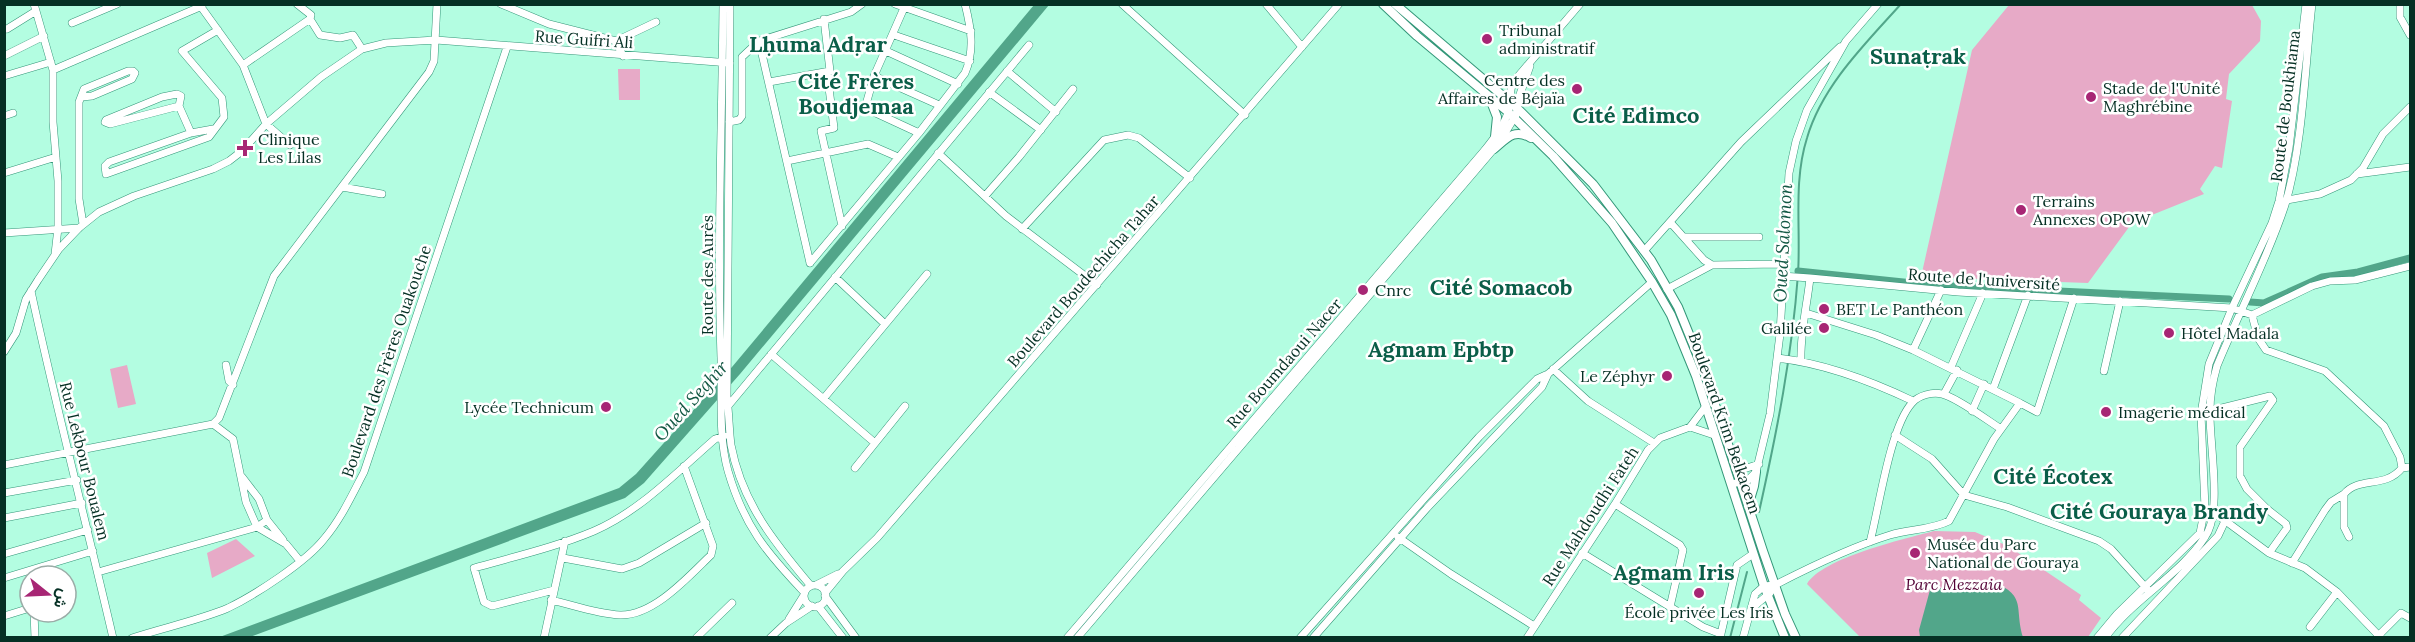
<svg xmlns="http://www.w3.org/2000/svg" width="2415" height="642" viewBox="0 0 2415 642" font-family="Lora,Vazirmatn,serif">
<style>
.green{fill:#e7aac7}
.water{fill:#52a68a}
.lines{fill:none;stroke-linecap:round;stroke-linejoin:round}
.stream{stroke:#52a68a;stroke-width:2}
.canal{stroke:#52a68a;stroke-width:7}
.minor-casing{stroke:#349779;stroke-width:8}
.major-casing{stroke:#349779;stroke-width:10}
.minor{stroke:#fff;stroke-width:7}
.major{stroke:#fff;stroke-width:8}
.poi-dot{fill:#a72674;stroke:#fff;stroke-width:2}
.labels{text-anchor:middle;stroke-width:5;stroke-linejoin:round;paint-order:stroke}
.poi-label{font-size:16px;fill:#053024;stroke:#fff;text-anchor:start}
.street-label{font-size:16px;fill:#053024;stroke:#fff}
.park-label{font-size:16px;font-style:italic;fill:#520034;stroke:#fff}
.water-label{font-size:18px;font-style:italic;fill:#135844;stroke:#fff}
.district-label{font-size:22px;font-weight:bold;fill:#0a5e48;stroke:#fff}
</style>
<rect width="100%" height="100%" fill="#b3fde1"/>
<path class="green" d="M2009 5H2252L2261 21 2260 41 2229 74 2226 99 2232 101 2222 168 2215 166 2200 189 2204 194 2132 223 2088 283 1921 277 1972 50Z
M618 69H640V100H619Z
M127 365 136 404 118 408 110 369Z
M1934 531 1975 532 2008 546 2081 595 2079 600 2101 618 2088 637H1860L1807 584C1822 558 1904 539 1934 531Z
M236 539 255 556 212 578 207 553Z"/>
<path class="water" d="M1034 5H1049L740 374 644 483 625 498 250 637 217 638 619 488 636 474 732 367Z
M1990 581C2028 595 2014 607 2023 637H1920L1919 630 1930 590C1950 587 1969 581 1990 581Z"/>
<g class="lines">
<path class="stream" d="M1759 512C1777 431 1792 356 1798 274 1801 228 1793 182 1807 138 1822 86 1865 44 1901 4
M1730 638 1747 572"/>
<path class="canal" d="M1798 271 1932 285 2229 299
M2250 302 2264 303 2322 277 2358 272 2410 258"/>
<g class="minor-casing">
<path id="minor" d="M34 4 53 70V122L58 181V228L55 254
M199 4 243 65 266 124 290 145
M297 4 311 15 310 19 320 35 340 38 353 35 362 49
M501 4 549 24 616 41 623 56
M723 4C722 122 717 240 721 358 722 396 718 435 728 471 744 526 766 552 804 592
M730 4 727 398C729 413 729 429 731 445 742 503 774 542 811 586
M895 4 971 31
M1122 4 1245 115
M1266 4 1302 47
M2400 4V17L2410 35
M904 8 874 76 865 108 919 133
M72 23 117 4
M7 29 36 11
M894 35 970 61
M616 41 656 22
M759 41 810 263
M886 51 958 84
M4 56 44 36
M243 65 310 19
M53 70 202 6
M1007 71 1056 112
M827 72 834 128 821 131 842 226
M4 76 51 62
M874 76 939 105
M769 82 830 71 824 19
M989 92 1041 130
M82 97 92 96 132 79 135 73 133 71H128L84 89 79 102V199L83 224
M179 106 110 124 105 122 106 120 162 97 177 94 181 96 179 106 191 133
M4 116 13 113
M729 122 739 120 742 116V57L759 41 851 12 862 4
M213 129 191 133 109 162 105 166 106 174 209 137 224 117 222 98 182 51 218 30
M938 153 1006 216 1097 285
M787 161 868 144 898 157
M4 173 56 157
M2357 174 2410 167
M342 187 382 194
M985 196 1019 157 1073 89
M2282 201 2320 194 2351 180 2363 168 2383 134 2410 107
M1670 222 1704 260 1712 265 1783 264
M1022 229 1104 140 1128 135 1139 138 1190 178
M4 233 79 228
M1684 237H1759
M1644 251 1741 142 1840 47
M810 263 919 133 965 73C975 50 971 28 965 4
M1782 276 1810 278
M835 277 885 324
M1667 289 1712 265
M31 291C56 407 86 522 113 638
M1806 313 1876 335 1913 350
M2252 315 2258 338 2266 350 2325 371 2384 426 2400 457 2402 468C2385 489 2359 476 2344 494V527L2349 537
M4 352 16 333 26 299 38 280 59 249 79 228 99 212 134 196 213 169 229 161 242 151 266 124 321 77 362 49 386 43 436 40 730 63
M771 354 875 443
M1777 358C1823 363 1871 381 1913 401
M1801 361C1800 333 1807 306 1810 278L1958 292 2232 308 2252 315 2312 286 2330 281 2355 280 2410 266
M226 365 229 381 233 385
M1951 367 1983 293
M1553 369 1588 401 1654 443
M2104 371 2120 301
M1993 389 2028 295
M1944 394 1957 370
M824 398 927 274
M2020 403 2037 412 2074 298
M728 406 1029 45
M1972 411 1984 384
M2210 411 2270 396 2273 400 2240 447V476L2247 489 2267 509 2286 524 2287 528 2269 553
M213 424 233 439 246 502 257 527 286 544 300 561
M1690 427 1714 435
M1895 435 1932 459 1964 495 2007 507 2099 541 2111 549 2148 590
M4 465 213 424 219 418 274 276 429 72 434 61 437 4
M855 468 905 406
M1735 468H1747L1759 464
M2402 468 2410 467
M242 477 259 499 267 520 283 540
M1736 483 1747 481 1756 472 1770 414 1780 334 1789 173 1796 141 1807 110 1846 41 1878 4
M4 493 77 480
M1615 504 1680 545 1683 550 1670 607
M2212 511 2269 553 2305 568 2337 592 2381 638
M4 518 82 503
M1398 537 1451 574 1534 626
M1870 542C1879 508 1890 427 1912 403 1919 395 1932 392 1942 394 1956 397 1987 420 2001 429
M1582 553 1703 627 1721 634
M4 554 88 530
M563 558 622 569 639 563 706 523
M2292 563 2325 510 2331 502 2344 494
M98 572 257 527 267 520
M4 578 93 551
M816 585 838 574
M804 596a11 11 0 1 1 22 0a11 11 0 1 1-22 0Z
M554 590 492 606 484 602 474 568C513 557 556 547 594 531 640 511 677 472 715 439L724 436
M825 593 843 571 877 538 1339 4
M825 596 856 638
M551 600C573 605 597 614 620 615 654 616 689 576 711 555L713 546 684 466
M818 606 843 638
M1752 608 1770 593 1775 585
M34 612 35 638
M4 616 30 608
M789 619 804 595
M2310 627 2337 592
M2379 635 2401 613 2410 618
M132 638C162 628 200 620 228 608 255 595 306 562 324 539 341 519 352 495 364 472L507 47
M544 638 565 541
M696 638 732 603
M770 638 786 623 812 606
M1067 638 1483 152C1494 139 1504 126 1509 110 1512 99 1508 91 1514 81L1580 4
M1077 638 1499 143 1516 115 1519 97 1530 66
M1300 638 1479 437 1537 379 1548 374 1652 282
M1313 638 1427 508 1542 387 1548 374
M1527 638 1615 504 1648 450 1660 438 1690 427 1706 406
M1720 638 1737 565 1753 554
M1743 638 1755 594 1764 586 1775 585C1812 566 1851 547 1890 535 1910 529 1931 530 1949 521L1994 439 2020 403 1913 350 1941 290
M2097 638 2117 614 2200 533 2205 508 2201 414 2209 364 2232 308 2272 223 2279 201 2289 148 2306 4
M2105 638C2132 600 2180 575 2205 537 2223 512 2209 442 2210 411 2210 395 2213 380 2217 366 2239 312 2267 260 2285 205 2303 146 2305 66 2312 4
M2122 638 2218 536 2225 521"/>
</g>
<g class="major-casing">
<path id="major" d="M1383 4 1417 36 1508 112 1553 156 1612 223 1652 282 1671 315 1696 376 1764 586 1785 638
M1395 4 1517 108 1593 184 1651 260 1678 307 1704 371 1763 551 1785 614 1796 638
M1490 99 1497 117 1495 137
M1494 149C1507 138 1514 128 1531 138
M1748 506 1754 486 1756 472"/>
</g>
<use href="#minor" class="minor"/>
<use href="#major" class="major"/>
</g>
<g class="poi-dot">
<circle cx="1487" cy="39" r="6"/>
<circle cx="1577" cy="89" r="6"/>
<circle cx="2091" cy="97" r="6"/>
<path d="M242 139h6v6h6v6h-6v6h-6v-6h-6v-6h6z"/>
<circle cx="2021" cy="210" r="6"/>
<circle cx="1363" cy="290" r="6"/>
<circle cx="1824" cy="309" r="6"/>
<circle cx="1824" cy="328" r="6"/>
<circle cx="2169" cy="333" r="6"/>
<circle cx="1667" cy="376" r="6"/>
<circle cx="606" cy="407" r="6"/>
<circle cx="2106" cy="412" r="6"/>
<circle cx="1915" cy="553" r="6"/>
<circle cx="1699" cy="593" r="6"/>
</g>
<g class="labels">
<g class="poi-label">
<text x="1499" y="36">Tribunal<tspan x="1499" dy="18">administratif</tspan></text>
<text x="1565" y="86" text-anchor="end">Centre des<tspan x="1565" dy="18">Affaires de Béjaïa</tspan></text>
<text x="2103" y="94">Stade de l'Unité<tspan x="2103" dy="18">Maghrébine</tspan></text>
<text x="258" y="145">Clinique<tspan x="258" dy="18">Les Lilas</tspan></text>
<text x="2033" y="207">Terrains<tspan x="2033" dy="18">Annexes OPOW</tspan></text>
<text x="1375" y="296">Cnrc</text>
<text x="1836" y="315">BET Le Panthéon</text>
<text x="1812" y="334" text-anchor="end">Galilée</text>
<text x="2181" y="339">Hôtel Madala</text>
<text x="1655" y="382" text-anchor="end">Le Zéphyr</text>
<text x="594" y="413" text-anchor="end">Lycée Technicum</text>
<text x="2118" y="418">Imagerie médical</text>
<text x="1927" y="550">Musée du Parc<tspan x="1927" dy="18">National de Gouraya</tspan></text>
<text x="1699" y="618" text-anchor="middle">École privée Les Iris</text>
</g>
<g class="street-label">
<text transform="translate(584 39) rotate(4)" y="6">Rue Guifri Ali</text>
<text transform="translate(2285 106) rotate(-83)" y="6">Route de Boukhiama</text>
<text transform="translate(707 275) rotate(-90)" y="6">Route des Aurès</text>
<text transform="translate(1984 279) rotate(4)" y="6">Route de l'université</text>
<text transform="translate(1083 281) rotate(-49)" y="6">Boulevard Boudechicha Tahar</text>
<text transform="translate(386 361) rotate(-71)" y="6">Boulevard des Frères Ouakouche</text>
<text transform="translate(1284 363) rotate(-49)" y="6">Rue Boumdaoui Nacer</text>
<text transform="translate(1725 423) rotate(71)" y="6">Boulevard Krim Belkacem</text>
<text transform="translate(85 461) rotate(76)" y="6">Rue Lekbour Boualem</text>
<text transform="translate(1590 516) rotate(-57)" y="6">Rue Mahdoudhi Fateh</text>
</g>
<g class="park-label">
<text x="1954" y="590">Parc Mezzaia</text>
</g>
<g class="water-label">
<text transform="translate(1783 243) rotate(-87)" y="6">Oued Salomon</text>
<text transform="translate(691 401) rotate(-48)" y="6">Oued Seghir</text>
</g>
<g class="district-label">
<text x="818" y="52">Lḥuma Aḍrar</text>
<text x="1918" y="64">Sunaṭrak</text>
<text x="856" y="89">Cité Frères<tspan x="856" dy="25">Boudjemaa</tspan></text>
<text x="1636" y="123">Cité Edimco</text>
<text x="1501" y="295">Cité Somacob</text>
<text x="1441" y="357">Agmam Epbtp</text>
<text x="2053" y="484">Cité Écotex</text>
<text x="2159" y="519">Cité Gouraya Brandy</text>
<text x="1674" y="580">Agmam Iris</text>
</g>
</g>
<rect width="2415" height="642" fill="none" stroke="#053024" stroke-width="12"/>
<g transform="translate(48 594) rotate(108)"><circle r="28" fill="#ffffff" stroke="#9baca7" stroke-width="1.5"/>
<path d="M0-4.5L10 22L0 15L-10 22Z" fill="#a72674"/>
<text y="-9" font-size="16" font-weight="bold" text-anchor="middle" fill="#053024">ش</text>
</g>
</svg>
